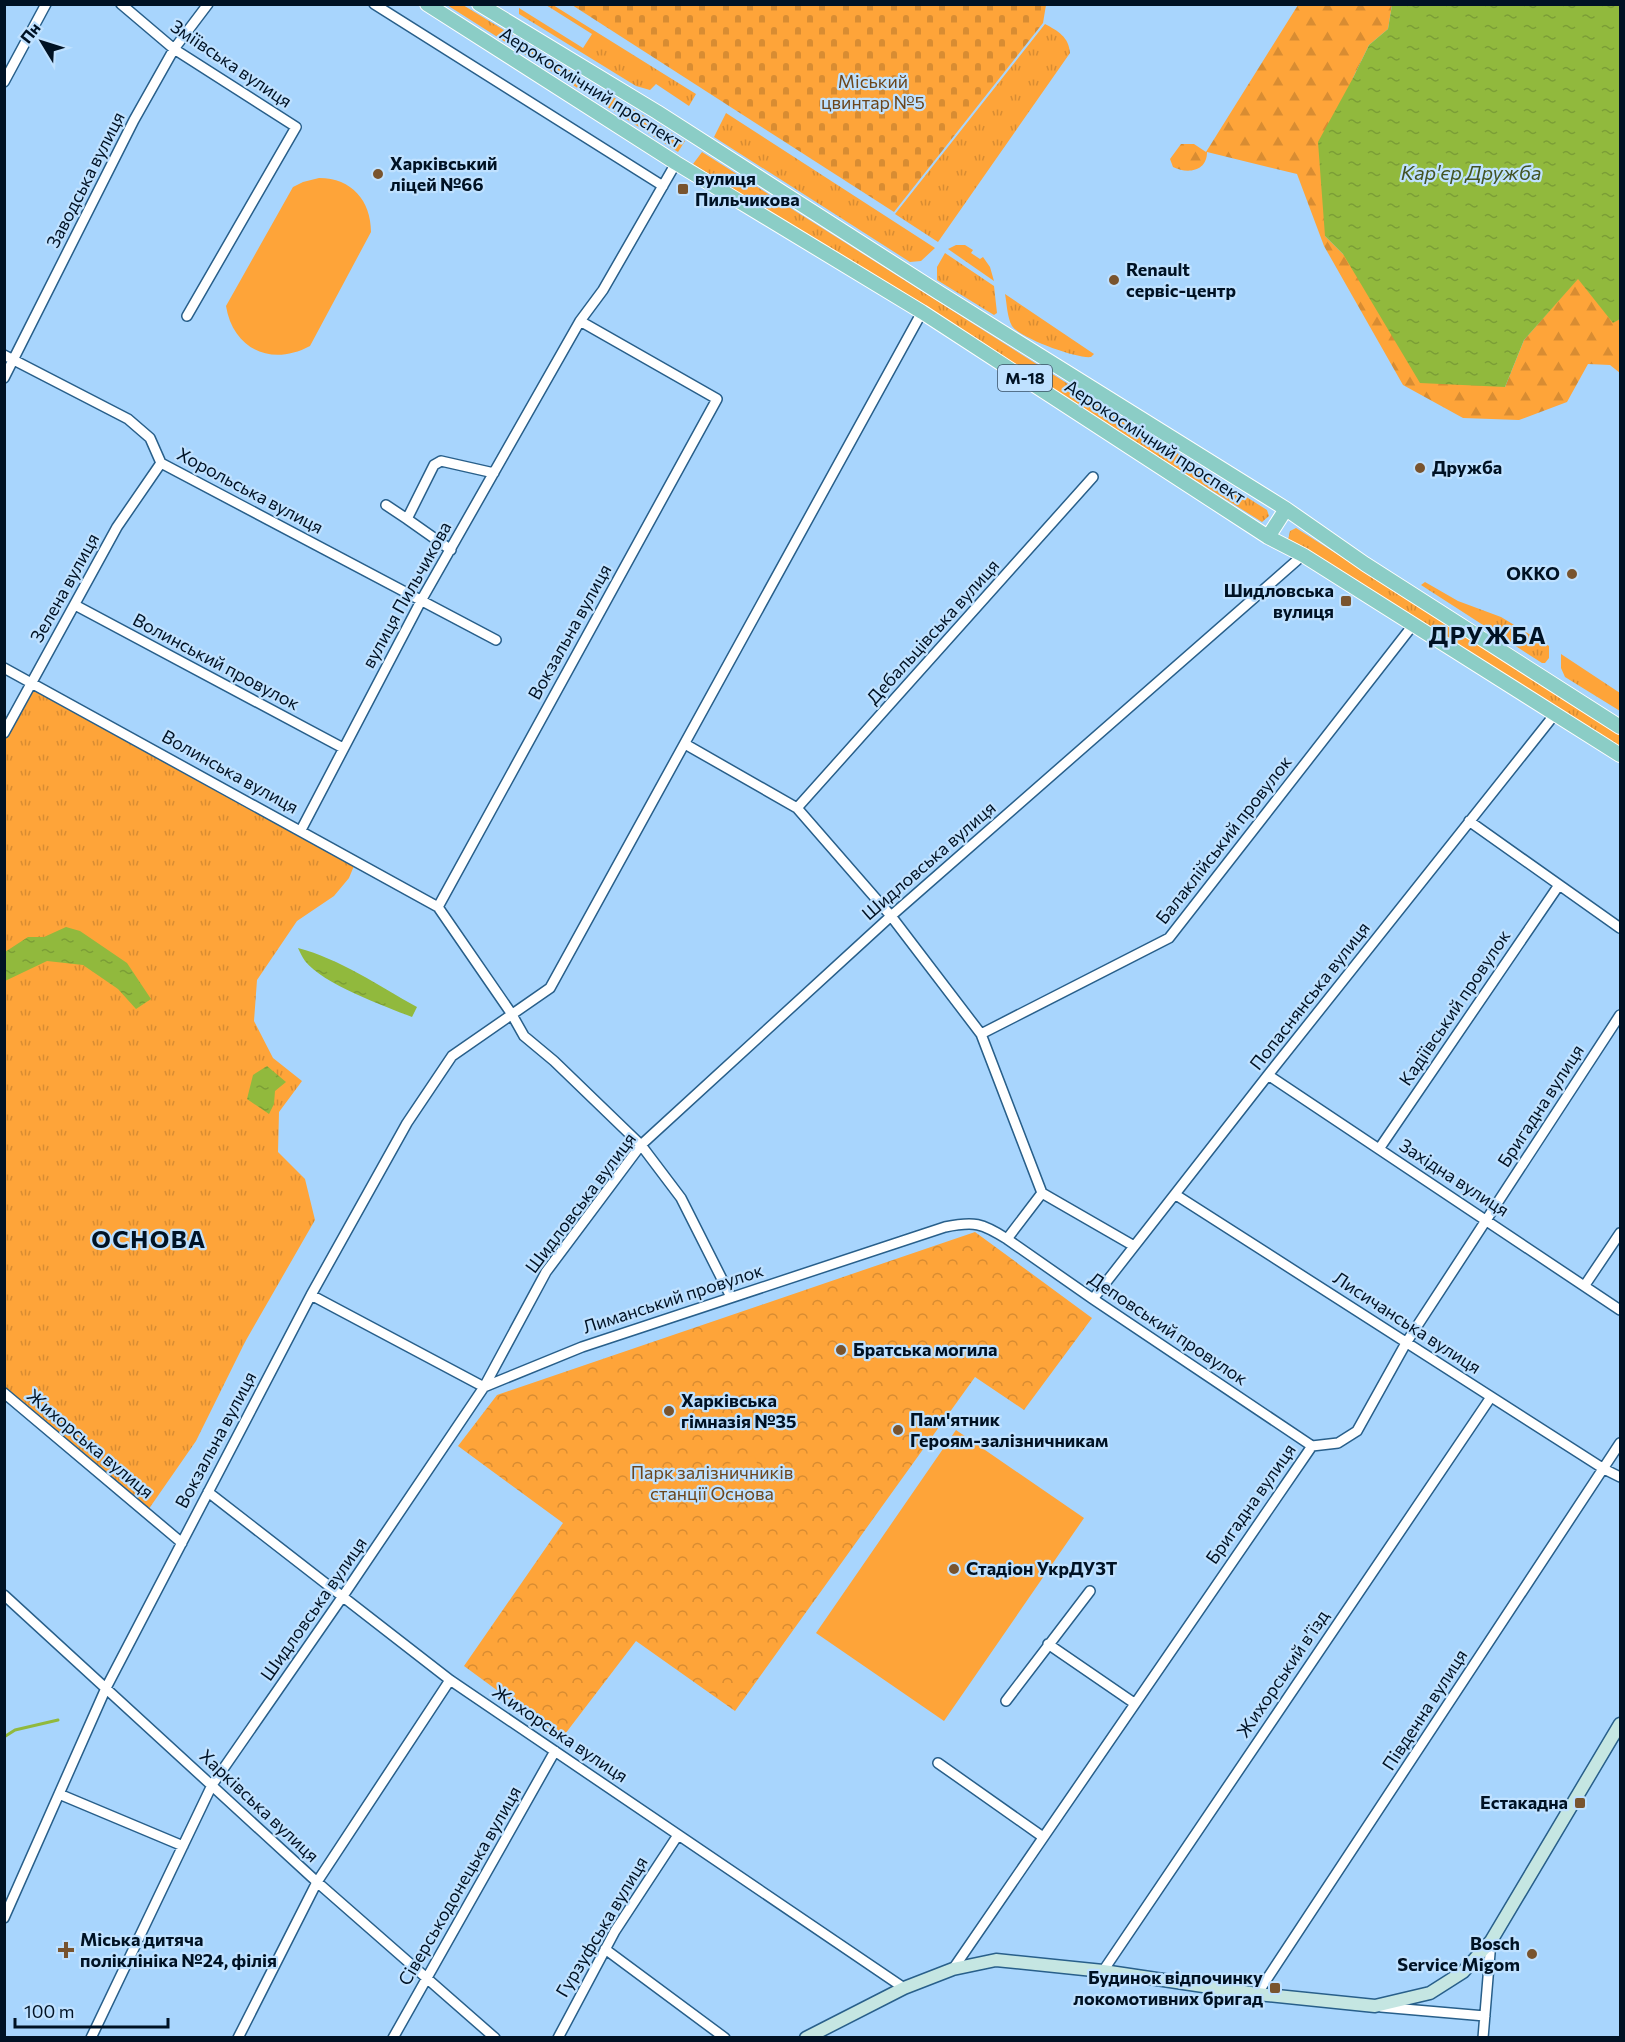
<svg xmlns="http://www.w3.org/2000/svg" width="1625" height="2042" viewBox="0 0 1625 2042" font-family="Commissioner,sans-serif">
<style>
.grass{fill:url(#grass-tufts)}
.forest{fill:url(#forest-firs)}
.cemetery{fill:url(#cemetery-stones)}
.park{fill:url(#park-crowns)}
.pitch{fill:#fea439}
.water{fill:url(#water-ripples)}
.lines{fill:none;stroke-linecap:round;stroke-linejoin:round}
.stream{stroke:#91b93d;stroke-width:3}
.street-casing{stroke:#285f8a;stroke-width:12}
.secondary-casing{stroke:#285f8a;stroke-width:15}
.primary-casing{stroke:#fff;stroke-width:16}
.street{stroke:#fff;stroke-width:9}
.secondary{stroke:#c5e6e2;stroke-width:12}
.primary{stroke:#8bcdc6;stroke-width:14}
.poi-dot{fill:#79542e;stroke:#bfe1ff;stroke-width:2}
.labels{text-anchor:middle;stroke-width:4.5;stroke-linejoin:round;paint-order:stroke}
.shield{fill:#bfe1ff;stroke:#395066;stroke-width:1.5}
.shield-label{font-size:16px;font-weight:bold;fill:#001224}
.street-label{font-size:18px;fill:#001224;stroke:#bfe1ff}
.park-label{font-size:18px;fill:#6b461d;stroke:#bfe1ff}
.poi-label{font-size:18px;font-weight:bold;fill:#001224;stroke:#bfe1ff;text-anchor:start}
.water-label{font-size:20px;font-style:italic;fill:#425323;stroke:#bfe1ff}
.district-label{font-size:24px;font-weight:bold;letter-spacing:1.5px;fill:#001224;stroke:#bfe1ff}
</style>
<defs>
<pattern id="grass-tufts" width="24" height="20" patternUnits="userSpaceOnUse" patternTransform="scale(1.5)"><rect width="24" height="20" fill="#fea439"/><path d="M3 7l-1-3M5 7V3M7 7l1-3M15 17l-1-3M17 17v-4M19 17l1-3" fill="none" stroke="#d88c32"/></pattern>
<pattern id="forest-firs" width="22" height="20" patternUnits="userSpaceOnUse" patternTransform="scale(1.5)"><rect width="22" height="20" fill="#fea439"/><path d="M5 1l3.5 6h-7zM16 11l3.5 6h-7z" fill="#d88c32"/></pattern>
<pattern id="cemetery-stones" width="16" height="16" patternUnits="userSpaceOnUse" patternTransform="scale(1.5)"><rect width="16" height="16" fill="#fea439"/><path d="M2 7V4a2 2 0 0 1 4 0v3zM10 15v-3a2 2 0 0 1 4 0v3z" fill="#d88c32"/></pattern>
<pattern id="park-crowns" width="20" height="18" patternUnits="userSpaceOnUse" patternTransform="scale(1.5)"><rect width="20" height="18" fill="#fea439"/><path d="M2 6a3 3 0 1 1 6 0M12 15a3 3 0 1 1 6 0" fill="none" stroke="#d88c32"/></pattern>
<pattern id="water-ripples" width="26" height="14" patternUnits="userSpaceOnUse" patternTransform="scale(1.5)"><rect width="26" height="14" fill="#91b93d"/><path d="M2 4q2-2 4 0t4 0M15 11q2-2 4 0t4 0" fill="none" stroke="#7b9e36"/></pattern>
</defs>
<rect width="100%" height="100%" fill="#a8d5fd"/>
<path class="grass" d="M447 5H463L685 141 678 152Z
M546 5H553L696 94 689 106 656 84 650 90 636 86 519 14V8L583 48 592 34Z
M1045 24C1058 31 1069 37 1070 53L938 242 895 214Z
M726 113 935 248 921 261 910 262 714 137Z
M702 152 1267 510 1269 516 1262 522 693 164Z
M956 245H965L973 250 971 253 980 259 983 257 990 267 994 281 948 249Z
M945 253 994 286 997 313 994 315 937 280V267Z
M1005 294 1094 354 1091 357C1077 359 1020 338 1012 326 1007 317 1007 304 1005 294Z
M1296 528 1620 734V749L1288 540 1290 531Z
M1425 582 1458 601 1501 617 1549 646V658L1545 663H1542L1421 585Z
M1561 654 1620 693V711L1565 677 1561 668Z
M32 683 356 861 349 878 334 896 297 921 257 980 254 1021 273 1058 302 1081 279 1112 278 1152 305 1179 315 1220 245 1342 196 1441 146 1513 5 1393 4 733Z"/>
<path class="forest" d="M1298 5H1392L1388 29 1369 45 1353 78 1325 236 1343 254 1505 387 1524 340 1578 278 1613 322 1620 319V373L1610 365 1588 364 1567 402 1519 420 1463 418 1403 385 1324 246 1297 174 1207 152C1207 172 1187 174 1173 167L1170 159 1181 144H1194L1206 152Z"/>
<path class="cemetery" d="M572 5H1046L1043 23 894 212Z"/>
<path class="park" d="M975 1232 1092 1318 1024 1410 975 1377 735 1711 636 1641 562 1738 464 1666 563 1523 458 1446 497 1395Z"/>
<path class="pitch" d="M319 178C352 178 371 201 371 232L310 346C271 367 233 349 226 306L293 187 303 182Z
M956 1430 1084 1518 944 1721 816 1633Z
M754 1455 767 1491 701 1514 689 1478Z"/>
<path class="water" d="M1392 5H1620V319L1613 323 1578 279 1524 340 1505 387 1420 383 1343 254 1325 236 1318 142 1353 78 1369 45 1388 29Z
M66 927 80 931 127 963 151 999 136 1009 118 989 83 965 47 961 5 981V952L28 937H44Z
M298 948C340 959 379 986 417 1007L412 1017C384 1006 323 984 305 961 302 957 300 952 298 948Z
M267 1066 286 1082 275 1091 274 1104 269 1114 247 1099 253 1075Z"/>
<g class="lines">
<path class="stream" d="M4 1737 15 1730 58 1720"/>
<g class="street-casing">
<path id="street" d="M121 4 174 49 296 127 187 316
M374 4 663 186
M4 82 46 4
M580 321 717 399 438 907 511 1013 524 1036 554 1061 641 1145 681 1198 731 1297
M4 355 128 419 150 438 161 463 496 640
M4 378 134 120 174 49 208 4
M386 505 407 519
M451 550 407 519 434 465 441 461 494 473
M75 605 343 748
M4 668 438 907
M4 733 117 527 161 463
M685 744 797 808 891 916 981 1034 1042 1193 1134 1246
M797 808 1093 477
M1469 821 1620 928
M301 830 422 599 580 321 603 290 676 163
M981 1034 1169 938 1413 625
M1268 1075 1620 1310
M1379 1149 1559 885
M1176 1195 1604 1469 1620 1477
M1007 1239 1093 1299 1312 1446
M1585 1285 1620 1233
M311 1295 484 1387 582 1347 945 1227C974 1221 982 1223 1007 1239L1042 1193
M1093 1299 1268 1075 1555 714
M4 1393 182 1543
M208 1492 450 1680 904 1988
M4 1595 317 1882 495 2038
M1048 1644 1134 1703
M1006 1701 1090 1591
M938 1763 1043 1837
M59 1794 183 1846
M4 1918 106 1688 311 1295 407 1123 452 1056 550 988 922 312
M605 1949 725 2038
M953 1969 1312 1446 1338 1443 1357 1431 1406 1343 1620 1015
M1103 1971 1491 1397
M1257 1994 1620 1443
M1381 2007 1485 2016
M91 2038 212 1785 343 1596 484 1387 546 1272 641 1145 891 916 1303 555
M238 2038 317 1882 450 1680
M393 2038 555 1751
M558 2038 615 1931 678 1835
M1483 2038 1491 1941"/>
</g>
<g class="secondary-casing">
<path id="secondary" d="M806 2038 904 1988 953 1969 996 1960 1103 1971 1257 1994 1375 2006 1430 1993 1463 1972 1491 1941 1620 1724"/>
</g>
<g class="primary-casing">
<path id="primary" d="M427 4 676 163 922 312 1268 537 1303 555 1620 755
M479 4 657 112 938 292 1286 509 1365 564 1620 727
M1268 537 1286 509"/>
</g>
<use href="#street" class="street"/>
<use href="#secondary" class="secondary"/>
<use href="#primary" class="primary"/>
</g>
<g class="poi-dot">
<circle cx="378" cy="174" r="6"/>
<rect x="677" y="183" width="12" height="12" rx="3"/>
<circle cx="1114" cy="280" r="6"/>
<circle cx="1420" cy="468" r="6"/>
<circle cx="1572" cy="574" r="6"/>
<rect x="1340" y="595" width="12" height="12" rx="3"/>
<circle cx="841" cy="1350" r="6"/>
<circle cx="669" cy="1411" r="6"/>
<circle cx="898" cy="1430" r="6"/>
<circle cx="954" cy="1569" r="6"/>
<rect x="1574" y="1797" width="12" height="12" rx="3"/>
<path d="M63 1941h6v6h6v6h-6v6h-6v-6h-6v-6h6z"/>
<circle cx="1532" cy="1954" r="6"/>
<rect x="1269" y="1982" width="12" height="12" rx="3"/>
</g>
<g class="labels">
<rect class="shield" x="998" y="365" width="54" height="26" rx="4.5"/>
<g class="shield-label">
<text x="1025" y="384">М-18</text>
</g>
<g class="street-label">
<text transform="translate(231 64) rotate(34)" y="6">Зміївська вулиця</text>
<text transform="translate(591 88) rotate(32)" y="6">Аерокосмічний проспект</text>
<text transform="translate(86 180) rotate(-63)" y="6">Заводська вулиця</text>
<text transform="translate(1155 442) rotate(33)" y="6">Аерокосмічний проспект</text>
<text transform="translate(250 491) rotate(28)" y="6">Хорольська вулиця</text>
<text transform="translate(65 588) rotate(-61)" y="6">Зелена вулиця</text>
<text transform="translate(407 595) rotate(-61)" y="6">вулиця Пильчикова</text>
<text transform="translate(570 632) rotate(-61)" y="6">Вокзальна вулиця</text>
<text transform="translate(933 632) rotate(-48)" y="6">Дебальцівська вулиця</text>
<text transform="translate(216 662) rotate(28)" y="6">Волинський провулок</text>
<text transform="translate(230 772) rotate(29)" y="6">Волинська вулиця</text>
<text transform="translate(1224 840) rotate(-52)" y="6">Балаклійський провулок</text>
<text transform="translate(929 861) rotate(-41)" y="6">Шидловська вулиця</text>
<text transform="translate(1310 996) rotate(-52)" y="6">Попаснянська вулиця</text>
<text transform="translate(1455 1008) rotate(-56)" y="6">Кадіївський провулок</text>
<text transform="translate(1541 1106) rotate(-57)" y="6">Бригадна вулиця</text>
<text transform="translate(1454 1178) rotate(33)" y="6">Західна вулиця</text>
<text transform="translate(581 1203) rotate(-53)" y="6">Шидловська вулиця</text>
<text transform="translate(673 1299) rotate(-18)" y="6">Лиманський провулок</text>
<text transform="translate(1407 1323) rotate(33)" y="6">Лисичанська вулиця</text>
<text transform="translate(1168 1329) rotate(34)" y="6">Деповський провулок</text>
<text transform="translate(216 1440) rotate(-62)" y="6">Вокзальна вулиця</text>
<text transform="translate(90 1444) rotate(40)" y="6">Жихорська вулиця</text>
<text transform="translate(1251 1504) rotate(-55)" y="6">Бригадна вулиця</text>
<text transform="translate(314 1609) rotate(-55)" y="6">Шидловська вулиця</text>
<text transform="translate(1283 1674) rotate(-56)" y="6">Жихорський в’їзд</text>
<text transform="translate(1425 1710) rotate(-57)" y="6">Південна вулиця</text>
<text transform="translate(560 1734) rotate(34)" y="6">Жихорська вулиця</text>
<text transform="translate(259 1806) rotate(43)" y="6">Харківська вулиця</text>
<text transform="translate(460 1886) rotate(-60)" y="6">Сіверськодонецька вулиця</text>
<text transform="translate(602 1927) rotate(-59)" y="6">Гурзуфська вулиця</text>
</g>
<g class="park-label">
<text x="873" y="88">Міський<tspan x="873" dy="21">цвинтар №5</tspan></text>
<text x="712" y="1479">Парк залізничників<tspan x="712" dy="21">станції Основа</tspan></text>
</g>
<g class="poi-label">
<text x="390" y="170">Харківський<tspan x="390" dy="21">ліцей №66</tspan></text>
<text x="695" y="185">вулиця<tspan x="695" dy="21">Пильчикова</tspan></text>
<text x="1126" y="276">Renault<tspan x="1126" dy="21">сервіс-центр</tspan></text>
<text x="1432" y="474">Дружба</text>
<text x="1560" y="580" text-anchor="end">ОККО</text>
<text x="1334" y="597" text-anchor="end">Шидловська<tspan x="1334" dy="21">вулиця</tspan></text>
<text x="853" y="1356">Братська могила</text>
<text x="681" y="1407">Харківська<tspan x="681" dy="21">гімназія №35</tspan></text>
<text x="910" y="1426">Пам'ятник<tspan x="910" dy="21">Героям-залізничникам</tspan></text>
<text x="966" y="1575">Стадіон УкрДУЗТ</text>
<text x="1568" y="1809" text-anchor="end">Естакадна</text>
<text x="80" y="1946">Міська дитяча<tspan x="80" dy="21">поліклініка №24, філія</tspan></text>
<text x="1520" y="1950" text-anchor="end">Bosch<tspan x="1520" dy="21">Service Migom</tspan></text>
<text x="1263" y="1984" text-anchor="end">Будинок відпочинку<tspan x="1263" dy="21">локомотивних бригад</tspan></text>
</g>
<g class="water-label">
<text x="1471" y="180">Кар'єр Дружба</text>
</g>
<g class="district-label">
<text x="1488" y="644">ДРУЖБА</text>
<text x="149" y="1248">ОСНОВА</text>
</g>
</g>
<rect width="1625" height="2042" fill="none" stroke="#001224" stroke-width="12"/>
<g transform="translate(42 42) rotate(308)" stroke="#bfe1ff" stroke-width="4.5" paint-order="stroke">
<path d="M0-4.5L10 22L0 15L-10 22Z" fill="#001224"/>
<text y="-9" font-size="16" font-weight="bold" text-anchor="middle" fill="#001224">Пн</text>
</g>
<path d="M15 2018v9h153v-9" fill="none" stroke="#001224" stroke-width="3"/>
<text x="24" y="2018" font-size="18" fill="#001224" stroke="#bfe1ff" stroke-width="4.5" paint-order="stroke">100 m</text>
</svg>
